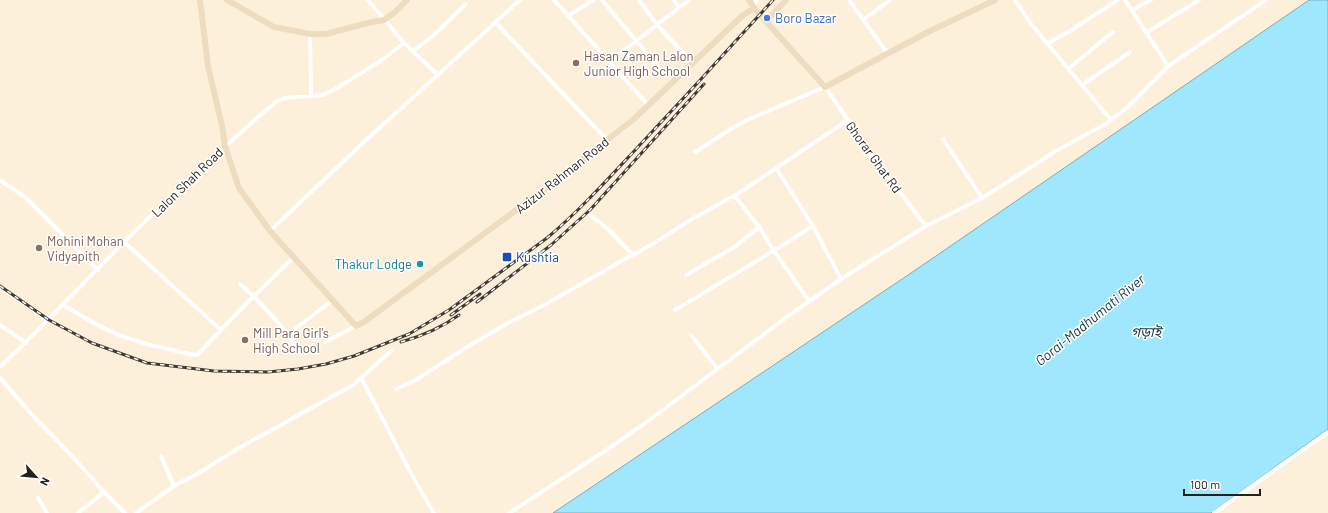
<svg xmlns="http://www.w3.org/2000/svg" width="1328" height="513" viewBox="0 0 1328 513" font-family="Barlow,'Noto Sans Bengali',sans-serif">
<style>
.water{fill:#9fe7fd;stroke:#7bacb9}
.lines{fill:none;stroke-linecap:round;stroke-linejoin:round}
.street{stroke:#fff;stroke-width:4}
.secondary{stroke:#eedcc1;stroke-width:6}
.rail-casing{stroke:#403a31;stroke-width:3}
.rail{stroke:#fff;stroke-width:1.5;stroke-dasharray:4.5;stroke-linecap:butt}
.shop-dot{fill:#3f7fe0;stroke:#fff;stroke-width:1.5}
.education-dot{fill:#8d6e63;stroke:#fff;stroke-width:1.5}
.transit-dot{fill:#1a4fb4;stroke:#fff;stroke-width:1.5}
.culture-dot{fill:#0f9aa8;stroke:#fff;stroke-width:1.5}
.labels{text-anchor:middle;stroke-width:3;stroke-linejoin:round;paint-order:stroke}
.shop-label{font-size:13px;fill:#366cbe;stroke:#fff;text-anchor:start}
.education-label{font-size:13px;fill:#785e54;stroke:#fff;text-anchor:start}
.street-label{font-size:13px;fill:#26211a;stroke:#fff}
.transit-label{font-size:13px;fill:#164399;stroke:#fff;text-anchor:start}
.culture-label{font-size:13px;fill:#0d838f;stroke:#fff;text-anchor:end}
.water-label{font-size:14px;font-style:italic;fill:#12343e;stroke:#fff}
</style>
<rect width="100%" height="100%" fill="#fdf0db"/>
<path class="water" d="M1309 0H1328V429L1211 513H553L917 269Z"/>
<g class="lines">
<path class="street" d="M368 0 404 43 438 75
M554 0 648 105
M602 0 660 69
M639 0 657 25 693 63
M674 0 679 8
M849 0 888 54
M1015 0 1031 24 1111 120
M1125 0 1168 66
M753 6 757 0
M1132 10 1151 0
M568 16 593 0
M863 20 890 0
M495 22 607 140
M1146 33 1199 0
M310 34 311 96
M1047 44 1073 29 1118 0
M413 51 435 34 466 4
M609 61 636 41 689 0
M1068 69 1113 32
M1082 85 1130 52
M943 139 982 198
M695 152 734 127 747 120 825 87 848 120 856 136 926 226
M776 168 813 226 841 279
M0 180 25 197 98 270
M735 196 759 227 774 251 809 301
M590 215 609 230 633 255
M270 231 365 141 520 0
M124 242 221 330
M686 275 736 246 759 227
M240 284C263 304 283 327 301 353
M0 287 48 320
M63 305C79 314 95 325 112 332 137 343 164 348 190 354L197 355 244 306 294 257
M675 310 765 256 813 226
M0 325 26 343
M288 334 333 300
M691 335 717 368
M325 342 356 326
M0 367C43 327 82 284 124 242 173 193 224 146 277 101L285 98 323 95 339 87 383 59 404 43
M0 378 34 417 73 457 104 492 125 513
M361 378C386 423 407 470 434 513
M396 389 416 380 467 347 508 323 546 304 625 259 651 245 692 219 739 193 848 120
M161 456 174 486
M38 498 47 513
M78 513 104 492
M136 513 174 486 199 473 237 449 353 385 391 351
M509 513 608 449 648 421 791 314 841 279 926 226 982 198 1033 166 1054 152 1107 123 1128 107 1168 66 1266 0
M1214 513 1328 432"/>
<path class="secondary" d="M200 0 208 66 222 126 225 146 239 188 270 231 356 326 364 322 553 183 635 118 742 16 754 8
M227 0 274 27 310 34H326L372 22 384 20 394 13 407 0
M749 0 754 8 825 87 928 32 995 0
M764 18 771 16 786 0"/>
<g class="rail-casing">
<path id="rail" d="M0 286 49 320 92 343 147 363 214 371 268 372 298 369 326 364 354 356 409 334 449 310 547 238C579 211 608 179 637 148 683 99 728 50 773 0
M477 302 551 245 590 210 704 84
M451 315 480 294
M401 342C422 336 441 328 459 315"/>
</g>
<use href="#rail" class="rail"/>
</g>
<circle class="shop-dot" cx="767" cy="18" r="4"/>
<g class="education-dot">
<circle cx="576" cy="63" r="4"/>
<circle cx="39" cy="248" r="4"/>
<circle cx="245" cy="340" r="4"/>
</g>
<rect class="transit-dot" x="502" y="252" width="10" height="10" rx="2"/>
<circle class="culture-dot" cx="420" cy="264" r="4"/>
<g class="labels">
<g class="shop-label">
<text x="775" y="23">Boro Bazar</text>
</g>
<g class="education-label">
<text x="584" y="61">Hasan Zaman Lalon<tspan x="584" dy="15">Junior High School</tspan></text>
<text x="47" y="246">Mohini Mohan<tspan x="47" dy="15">Vidyapith</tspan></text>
<text x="253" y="338">Mill Para Girl's<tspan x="253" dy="15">High School</tspan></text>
</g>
<g class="street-label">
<text transform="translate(874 157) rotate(54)" y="5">Ghorar Ghat Rd</text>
<text transform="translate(562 175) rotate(-38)" y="5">Azizur Rahman Road</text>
<text transform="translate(187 182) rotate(-44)" y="5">Lalon Shah Road</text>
</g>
<g class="transit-label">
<text x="516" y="262">Kushtia</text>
</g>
<g class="culture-label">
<text x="412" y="269">Thakur Lodge</text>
</g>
<g class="water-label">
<text transform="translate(1090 320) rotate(-39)" y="5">Gorai-Madhumati River</text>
<text x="1146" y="337">গড়াই</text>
</g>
</g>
<g transform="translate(36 477) rotate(117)" stroke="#ffffff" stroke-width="3" paint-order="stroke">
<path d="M0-3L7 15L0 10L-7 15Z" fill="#26211a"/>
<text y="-6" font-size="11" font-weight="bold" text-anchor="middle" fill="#26211a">N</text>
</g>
<path d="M1184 489v6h76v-6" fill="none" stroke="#26211a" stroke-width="2"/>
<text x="1190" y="489" font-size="12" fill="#26211a" stroke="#ffffff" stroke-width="3" paint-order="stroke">100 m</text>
</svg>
